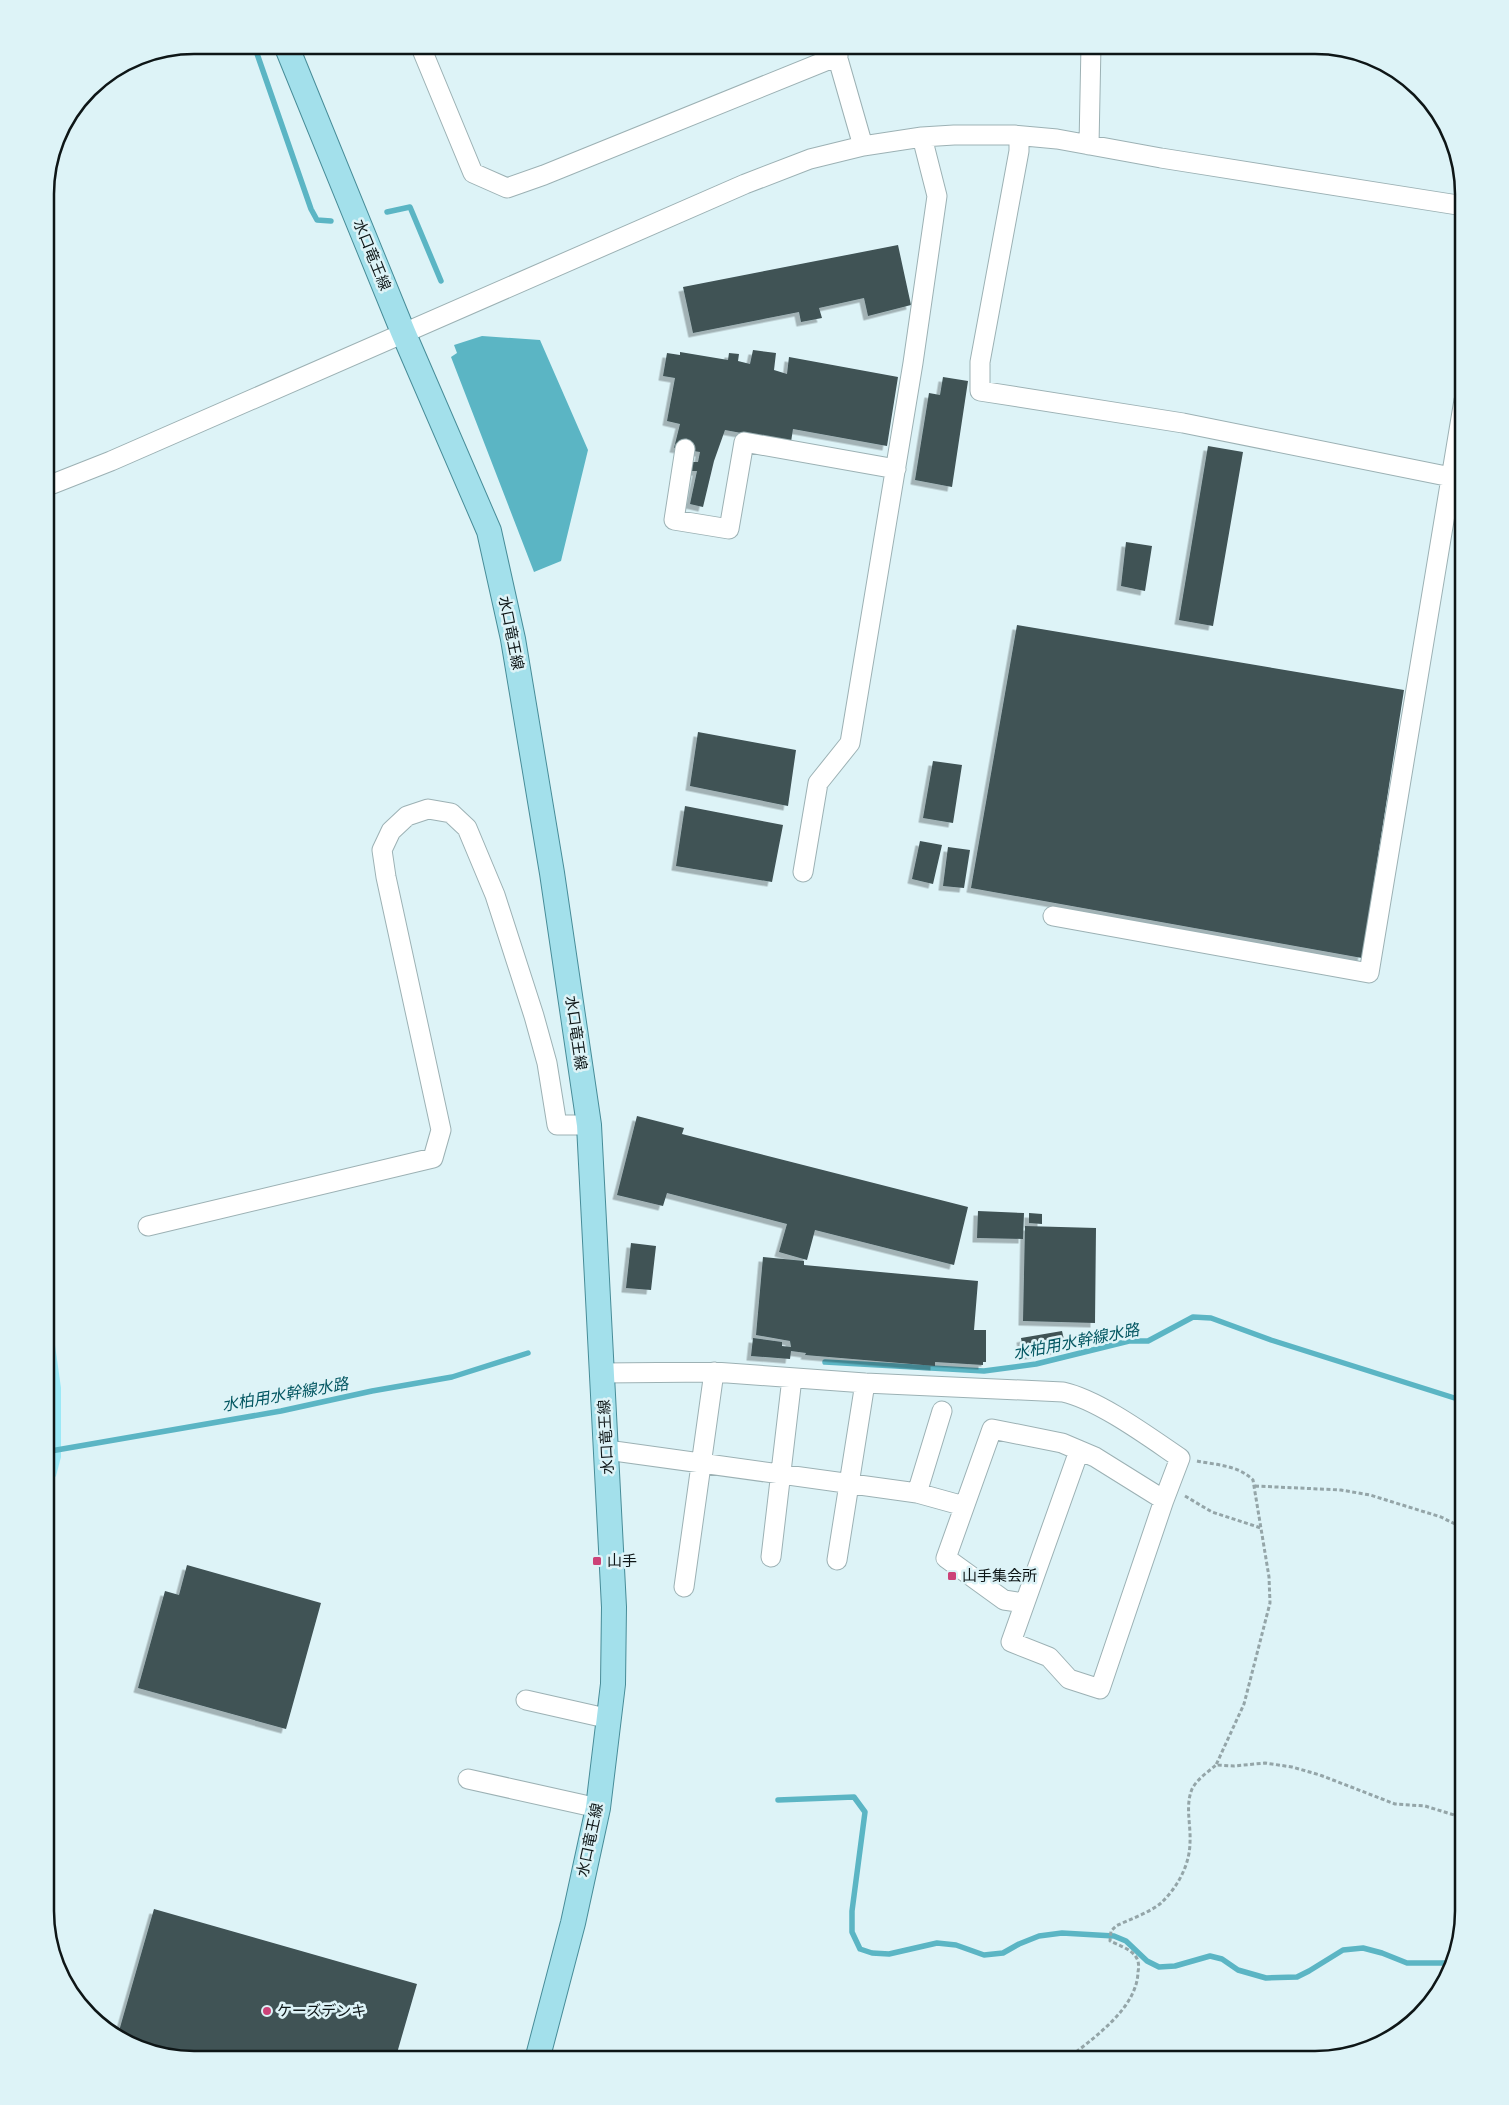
<svg xmlns="http://www.w3.org/2000/svg" width="1509" height="2105" viewBox="0 0 1509 2105" font-family="'Space Grotesk','Noto Sans JP',sans-serif">
<style>
.green{fill:#9ae9f7}
.water{fill:#5bb5c4}
.lines{fill:none;stroke-linecap:round;stroke-linejoin:round}
.stream{stroke:#5bb5c4;stroke-width:5.5}
.building{fill:#3f5255;filter:url(#shadow)}
.minor-casing{stroke:#9cb1b4;stroke-width:21}
.major-casing{stroke:#478c98;stroke-width:26}
.path{stroke:#94a5a8;stroke-width:3;stroke-dasharray:4 2.5;stroke-linecap:butt}
.minor{stroke:#fff;stroke-width:19}
.major{stroke:#a3e0eb;stroke-width:24}
.poi-dot{fill:#cc4278;stroke:#ddf3f7;stroke-width:2}
.labels{text-anchor:middle;stroke-width:5;stroke-linejoin:round;paint-order:stroke}
.street-label{font-size:15px;fill:#0e1617;stroke:#ddf3f7}
.poi-label{font-size:15px;fill:#0e1617;stroke:#ddf3f7;text-anchor:start}
.water-label{font-size:16px;font-style:italic;fill:#045762;stroke:#ddf3f7}
.rim{fill:none;stroke:#0e1617;stroke-width:2.5}
</style>
<defs>
<filter id="shadow"><feDropShadow dx="-4.5" dy="4.5" stdDeviation="0" flood-color="#0004"/></filter>
</defs>
<rect width="100%" height="100%" fill="#ddf3f7"/>
<path class="green" d="M45 1325 55 1345 61 1388V1457L56 1476 45 1488Z"/>
<path class="water" d="M482 336 540 340 588 450 561 561 534 572 451 357 457 353 454 345Z"/>
<g class="lines">
<path class="stream" d="M254 45 311 209 317 220 331 221
M387 212 410 207 441 281
M825 1362 984 1371 1036 1364 1129 1341H1148L1193 1317 1211 1318 1271 1340 1464 1401
M45 1452 281 1411 372 1391 452 1377 528 1353
M778 1800 854 1797 865 1812 852 1911V1932L860 1949 872 1953 889 1954 937 1943 956 1945 984 1955 1003 1953 1019 1944 1039 1936 1062 1933 1114 1936 1126 1941 1147 1961 1159 1967 1175 1966 1210 1956 1222 1959 1238 1970 1266 1978 1297 1977 1309 1971 1343 1950 1363 1948 1382 1953 1407 1963H1450"/>
</g>
<path class="building" d="M898 245 911 305 868 316 864 298 819 308 822 318 801 322 799 312 693 333 683 287Z
M753 350 776 353 774 370 787 374 789 357 898 377 887 446 793 429 791 442 725 430 714 461 703 507 690 504 697 471H691L692 462H698L700 452 674 448 680 424 667 421 675 378 663 376 667 353 680 355V352L728 360 729 353 739 354 738 361 750 364Z
M943 377 968 381 952 487 915 480 929 393 940 395Z
M1208 446 1243 452 1213 626 1179 620Z
M1126 542 1152 546 1145 591 1121 586Z
M1017 625 1404 690 1362 958 971 888Z
M698 732 796 750 788 806 690 786Z
M933 761 962 765 953 823 923 818Z
M685 806 783 825 772 882 676 866Z
M920 841 942 845 933 884 912 879Z
M948 847 970 850 964 888 943 886Z
M637 1116 684 1128 682 1134 968 1207 954 1265 815 1230 807 1260 779 1252 787 1224 667 1193 663 1206 617 1195Z
M978 1211 1024 1213 1023 1239 977 1238Z
M1029 1213 1042 1214V1224L1029 1223Z
M1025 1226 1096 1228 1095 1323 1023 1321Z
M631 1243 656 1246 651 1290 626 1288Z
M763 1257 804 1261V1265L978 1281 974 1330H986V1362H983V1365L935 1362V1366L805 1355 806 1353 791 1351 790 1359 751 1356 753 1338 782 1342V1346L791 1347 790 1341 756 1335Z
M1062 1331 1066 1348 1024 1356 1021 1338Z
M187 1565 321 1603 286 1729 138 1688 165 1591 179 1595Z
M154 1909 417 1984 395 2060H184L119 2040 117 2038Z"/>
<g class="lines">
<g class="minor-casing">
<path id="minor" d="M420 45 473 173 507 188 544 175 838 56
M834 45 863 146
M1019 136V151L980 362V391L1183 423 1451 477
M1089 145 1091 45
M685 449 674 520 729 529 744 442 896 469
M45 487 111 461 745 184 810 159 863 146 922 137 954 135H1014L1057 139 1161 158 1464 206
M803 872 818 783 850 743 913 363 937 196 922 137
M1053 916 1369 973 1464 400
M148 1226 433 1158 441 1130 386 877 382 850 391 831 407 816 428 809 451 813 467 828 495 895 534 1016 547 1063 557 1125H589
M602 1373 714 1372 865 1383 1063 1392C1099 1400 1149 1437 1180 1458L1164 1500 1100 1689 1069 1679 1049 1657 1011 1642 1079 1451
M607 1450 917 1493 964 1506
M917 1493 942 1411
M771 1557 792 1378
M837 1560 865 1383
M684 1587 714 1372
M1024 1603 1004 1600 946 1558 992 1429 1062 1443 1095 1457 1164 1500
M526 1700 610 1719
M468 1779 598 1808"/>
</g>
<g class="major-casing">
<path id="major" d="M286 45 403 332 489 531 513 639 552 873 589 1125 614 1607 613 1684 598 1808 573 1923 537 2060"/>
</g>
<path class="path" d="M1197 1461C1216 1465 1238 1465 1253 1480L1269 1577 1270 1603 1244 1704 1216 1765
M1255 1486 1341 1490 1370 1495 1441 1517 1459 1526 1464 1531
M1185 1496 1212 1512 1261 1528
M1066 2060C1092 2039 1137 2009 1138 1972 1139 1967 1139 1961 1136 1957 1131 1949 1118 1945 1110 1941L1111 1931 1116 1926C1130 1919 1149 1913 1161 1903 1177 1888 1190 1865 1190 1842 1191 1825 1185 1806 1192 1789 1197 1779 1208 1772 1216 1765L1234 1766 1265 1763 1292 1767 1320 1775 1395 1804 1425 1806 1464 1818"/>
<use href="#minor" class="minor"/>
<use href="#major" class="major"/>
</g>
<g class="poi-dot">
<rect x="592" y="1556" width="10" height="10" rx="2.5"/>
<rect x="947" y="1571" width="10" height="10" rx="2.5"/>
<circle cx="267" cy="2011" r="5"/>
</g>
<g class="labels">
<g class="street-label">
<text transform="translate(372 255) rotate(68)" y="5">水口竜王線</text>
<text transform="translate(511 633) rotate(79)" y="5">水口竜王線</text>
<text transform="translate(576 1033) rotate(82)" y="5">水口竜王線</text>
<text transform="translate(606 1437) rotate(-93)" y="5">水口竜王線</text>
<text transform="translate(590 1840) rotate(-78)" y="5">水口竜王線</text>
</g>
<g class="poi-label">
<text x="607" y="1566">山手</text>
<text x="962" y="1581">山手集会所</text>
<text x="277" y="2016">ケーズデンキ</text>
</g>
<g class="water-label">
<text transform="translate(1076 1341) rotate(-11)" y="6">水柏用水幹線水路</text>
<text transform="translate(285 1394) rotate(-10)" y="6">水柏用水幹線水路</text>
</g>
</g>
<path d="M0 0H1509V2105H0ZM194 54H1315A140 140 0 0 1 1455 194V1911A140 140 0 0 1 1315 2051H194A140 140 0 0 1 54 1911V194A140 140 0 0 1 194 54Z" fill="#ddf3f7" fill-rule="evenodd"/>
<path class="rim" d="M194 54H1315A140 140 0 0 1 1455 194V1911A140 140 0 0 1 1315 2051H194A140 140 0 0 1 54 1911V194A140 140 0 0 1 194 54Z"/>
</svg>
